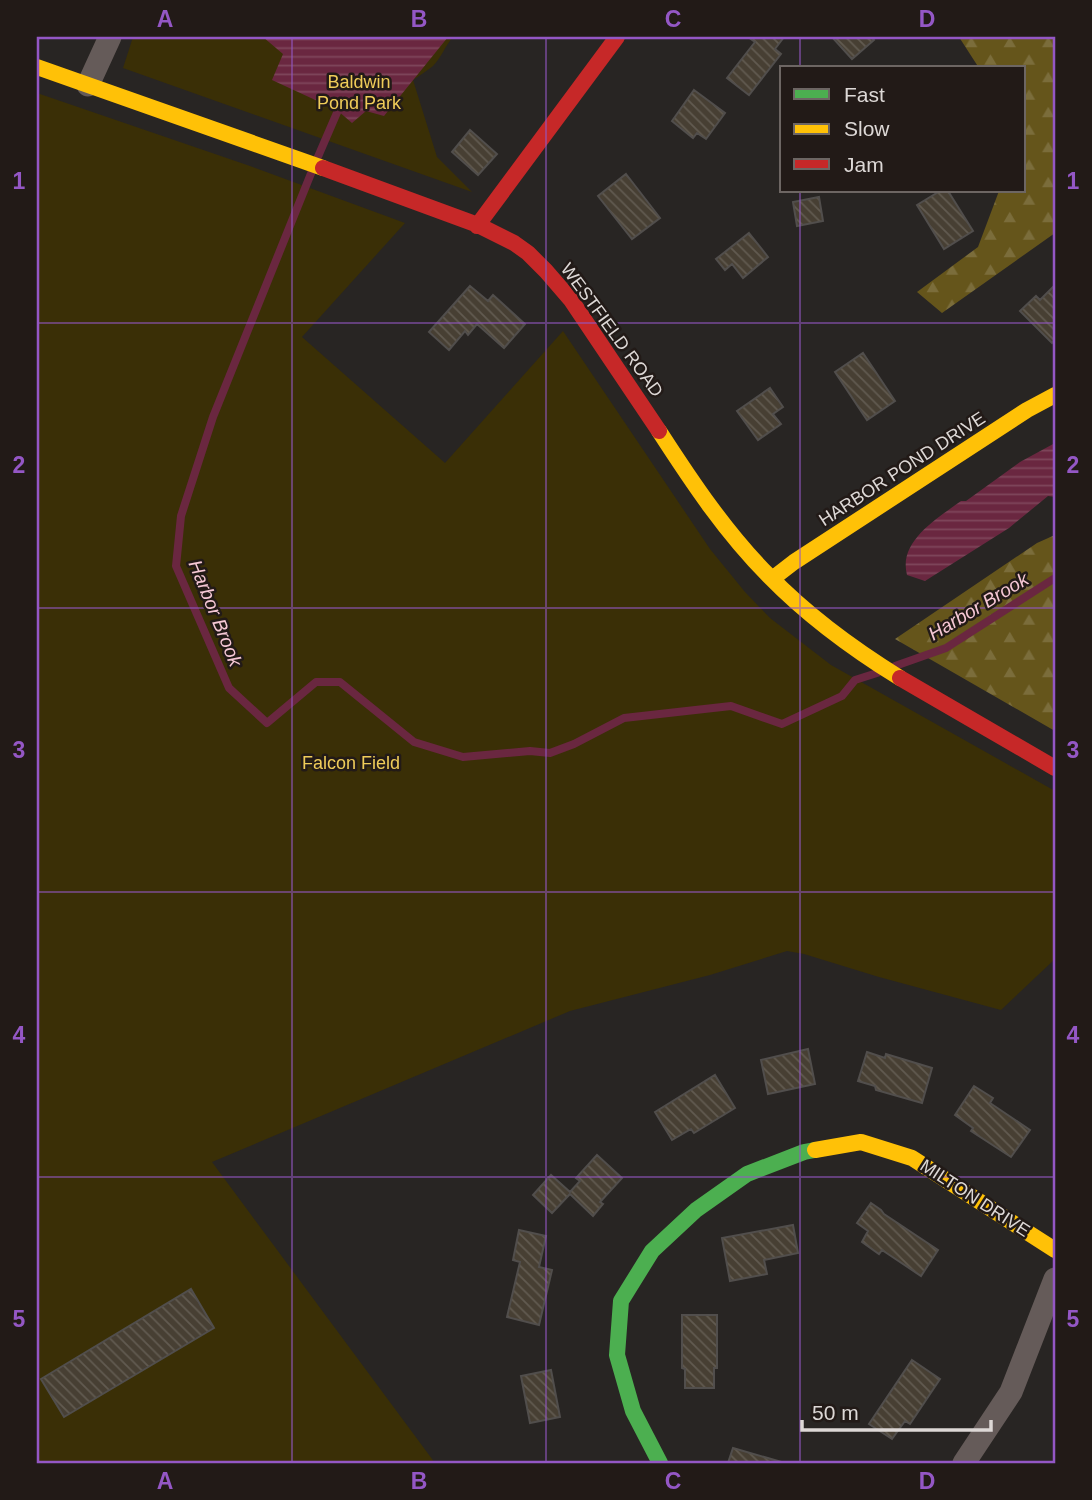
<svg xmlns="http://www.w3.org/2000/svg" width="1092" height="1500" viewBox="0 0 1092 1500" font-family="Arial,sans-serif">
<style>
.forest{fill:url(#forest-firs)}
.green{fill:#3a2f06}
.water{fill:url(#water-rules)}
.lines{fill:none;stroke-linecap:round;stroke-linejoin:round}
.stream{stroke:#6a2740;stroke-width:8}
.building{fill:url(#building-back-hatch);stroke:#514e4c;stroke-width:2}
.street{stroke:#655b59;stroke-width:23}
.fast{stroke:#4caf50;stroke-width:16}
.slow{stroke:#ffc107;stroke-width:16}
.jam{stroke:#c62828;stroke-width:16}
.grid{fill:none;stroke:#9457c5;stroke-width:2;stroke-opacity:0.55}
.labels{text-anchor:middle;stroke-width:5;stroke-linejoin:round;paint-order:stroke}
.park-label{font-size:18px;fill:#efcc59;stroke:#221a17}
.street-label{font-size:18px;fill:#ddd8d6;stroke:#221a17}
.water-label{font-size:19px;font-style:italic;fill:#f6c8d5;stroke:#221a17}
.neatline{fill:none;stroke:#9457c5;stroke-width:2.5}
.grid-label{font-size:23px;text-anchor:middle;font-weight:bold;fill:#9457c5}
</style>
<defs>
<pattern id="forest-firs" width="22" height="20" patternUnits="userSpaceOnUse" patternTransform="scale(1.75)"><rect width="22" height="20" fill="#65551b"/><path d="M5 1l3.5 6h-7zM16 11l3.5 6h-7z" fill="#7b6d3b"/></pattern>
<pattern id="water-rules" width="6" height="5" patternUnits="userSpaceOnUse" patternTransform="scale(1.75)"><rect width="6" height="5" fill="#6a2740"/><path d="M0 2.5h6" fill="none" stroke="#7f465b"/></pattern>
<pattern id="building-back-hatch" width="6" height="6" patternUnits="userSpaceOnUse" patternTransform="scale(1.75)"><rect width="6" height="6" fill="#473f33"/><path d="M-1 5l2 2M0 0l6 6M5-1l2 2" fill="none" stroke="#615a50"/></pattern>
</defs>
<rect width="100%" height="100%" fill="#282523"/>
<path class="forest" d="M959 37H1055V233L942 313 917 292 978 247 999 191H1024V68H979Z
M1055 535V731L895 639 1037 543Z"/>
<path class="green" d="M133 37H453C445 46 441 58 433 66 427 71 420 75 413 80L437 157 472 192 123 68Z
M37 93 250 166 405 223 302 337 445 463 563 331 710 549 745 592 770 618 831 665 1055 791V959L1001 1010 879 977 804 954 787 951 710 975 570 1011 212 1162 435 1463H37Z"/>
<path class="water" d="M263 37H448L384 116 366 111 352 123 337 110 272 80 283 54Z
M1055 443V497L1048 496 1009 528 925 581 907 575C898 541 938 518 961 501H966L1020 462Z"/>
<g class="lines">
<path class="stream" d="M317 159 342 101
M312 171 213 417 181 516 176 566 229 688 267 723 316 682H340L414 742 463 757 530 751 550 753 574 744 624 718 731 706 782 724 842 696 855 680 877 673
M895 666 946 648 1055 578"/>
</g>
<path class="building" d="M748 37H784L775 49 781 54 749 95 727 78 755 42Z
M832 37H871L874 40 852 59Z
M694 90 725 113 706 139 697 133 693 138 672 121Z
M470 130 497 154 478 175 452 152Z
M626 174 660 218 632 239 598 196Z
M940 191H948L973 231 944 249 917 205Z
M819 197 823 221 797 226 793 202Z
M749 233 768 257 743 278 732 264 725 270 716 259Z
M1055 285V339L1052 343 1020 311 1036 296 1040 300Z
M470 286 488 301 493 295 525 324 504 348 477 324 468 335 465 331 449 350 429 332Z
M863 353 895 401 867 420 835 372Z
M770 388 783 407 773 414 781 424 758 440 737 411Z
M808 1049 815 1084 768 1094 761 1060Z
M867 1052 885 1058 886 1054 932 1068 922 1103 876 1090 875 1086 858 1081Z
M715 1075 735 1108 694 1133 691 1129 672 1140 655 1112Z
M974 1086 993 1098 990 1103 1030 1130 1011 1157 971 1131 973 1128 955 1115Z
M597 1155 622 1178 600 1202 603 1204 593 1216 570 1194 552 1213 533 1195 551 1175 570 1192 580 1181 576 1178Z
M871 1203 881 1210 884 1214 938 1250 921 1276 882 1250 879 1254 862 1242 868 1231 857 1223Z
M793 1225 798 1253 764 1260 767 1274 730 1281 722 1238Z
M519 1230 546 1236 539 1267 552 1270 539 1325 507 1317 520 1262 513 1260Z
M191 1289 214 1328 64 1417 41 1379Z
M682 1315H717V1368H714V1388H685V1369L682 1368Z
M912 1360 940 1379 910 1424 905 1421 892 1439 869 1424Z
M551 1370 560 1417 530 1423 521 1376Z
M733 1448 785 1463H728Z"/>
<g class="lines">
<path class="street" d="M88 85 110 37
M964 1463 1011 1392 1055 1279"/>
<path class="fast" d="M660 1463 633 1411 617 1355 621 1301 652 1251 696 1210 747 1174 804 1152 815 1150"/>
<path class="slow" d="M37 67 323 168
M659 431C692 482 726 533 769 576 808 616 853 649 900 678
M772 579 794 562 1027 410 1055 395
M815 1150 861 1142 912 1158 1055 1250"/>
<path class="jam" d="M323 168 478 225 514 243 528 253 546 271 571 300 659 431
M477 226 617 37
M900 678 1055 768"/>
</g>
<path class="grid" d="M292 37V1463M546 37V1463M800 37V68M800 191V1463M37 323H1055M37 608H1055M37 892H1055M37 1177H1055"/>
<g class="labels">
<g class="park-label">
<text x="359" y="88">Baldwin<tspan x="359" dy="21">Pond Park</tspan></text>
<text x="351" y="769">Falcon Field</text>
</g>
<g class="street-label">
<text transform="translate(612 330) rotate(54)" y="6">WESTFIELD ROAD</text>
<text transform="translate(902 469) rotate(-33)" y="6">HARBOR POND DRIVE</text>
<text transform="translate(975 1198) rotate(33)" y="6">MILTON DRIVE</text>
</g>
<g class="water-label">
<text transform="translate(978 606) rotate(-31)" y="7">Harbor Brook</text>
<text transform="translate(216 613) rotate(68)" y="7">Harbor Brook</text>
</g>
</g>
<rect width="1092" height="1500" fill="none" stroke="#221a17" stroke-width="77"/>
<rect x="780" y="66" width="245" height="126" fill="#221a17" stroke="#6d6663" stroke-width="2"/>
<rect x="794" y="89" width="35" height="10" fill="#4caf50" stroke="#6d6663" stroke-width="2"/>
<text x="844" y="102" font-size="21" fill="#ddd8d6">Fast</text>
<rect x="794" y="124" width="35" height="10" fill="#ffc107" stroke="#6d6663" stroke-width="2"/>
<text x="844" y="136" font-size="21" fill="#ddd8d6">Slow</text>
<rect x="794" y="159" width="35" height="10" fill="#c62828" stroke="#6d6663" stroke-width="2"/>
<text x="844" y="172" font-size="21" fill="#ddd8d6">Jam</text>
<path d="M802 1420v10h189v-10" fill="none" stroke="#ddd8d6" stroke-width="3.5"/>
<text x="812" y="1420" font-size="21" fill="#ddd8d6" stroke="#221a17" stroke-width="5" paint-order="stroke">50 m</text>
<rect x="38" y="38" width="1016" height="1424" class="neatline"/>
<g class="grid-label">
<text x="165" y="27">A</text>
<text x="419" y="27">B</text>
<text x="673" y="27">C</text>
<text x="927" y="27">D</text>
<text x="19" y="189">1</text>
<text x="1073" y="189">1</text>
<text x="19" y="473">2</text>
<text x="1073" y="473">2</text>
<text x="19" y="758">3</text>
<text x="1073" y="758">3</text>
<text x="19" y="1043">4</text>
<text x="1073" y="1043">4</text>
<text x="19" y="1327">5</text>
<text x="1073" y="1327">5</text>
<text x="165" y="1489">A</text>
<text x="419" y="1489">B</text>
<text x="673" y="1489">C</text>
<text x="927" y="1489">D</text>
</g>
</svg>
